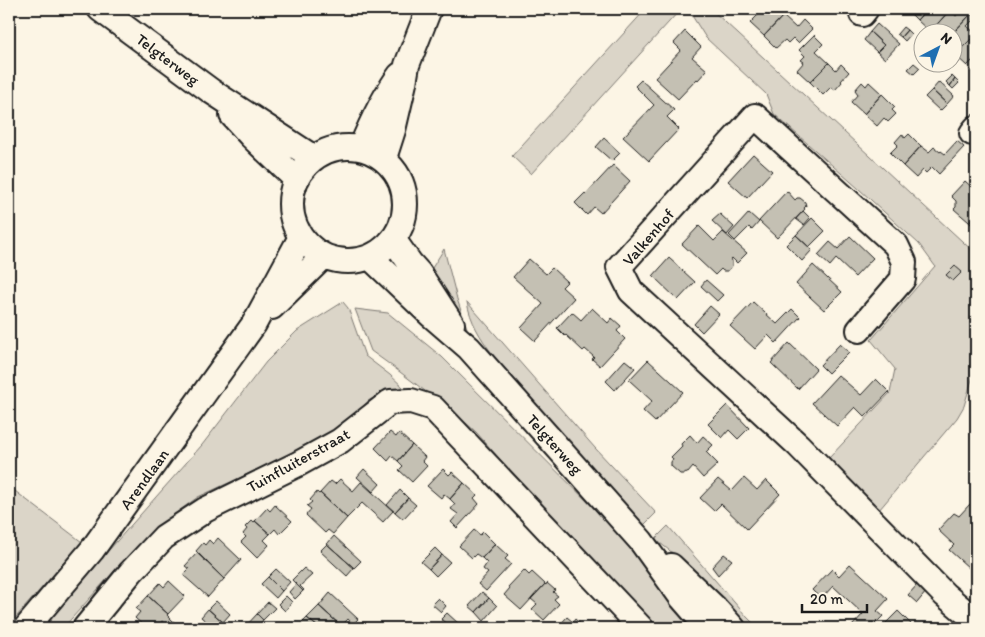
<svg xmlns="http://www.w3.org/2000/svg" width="985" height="637" viewBox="0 0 985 637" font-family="Itim,sans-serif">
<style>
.green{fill:#dbd5c8;stroke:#7c7872}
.building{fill:#c4c0b3;stroke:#1c1c1c}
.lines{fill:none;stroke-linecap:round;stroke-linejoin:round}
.minor-casing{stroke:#1c1c1c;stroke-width:28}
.minor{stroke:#fcf5e5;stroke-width:24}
.labels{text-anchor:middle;stroke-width:4.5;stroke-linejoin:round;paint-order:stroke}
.street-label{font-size:16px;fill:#1c1c1c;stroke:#fcf5e5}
</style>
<rect width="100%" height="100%" fill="#fcf5e5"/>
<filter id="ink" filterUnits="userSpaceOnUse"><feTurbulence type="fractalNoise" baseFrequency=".02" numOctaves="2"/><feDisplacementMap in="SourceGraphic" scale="10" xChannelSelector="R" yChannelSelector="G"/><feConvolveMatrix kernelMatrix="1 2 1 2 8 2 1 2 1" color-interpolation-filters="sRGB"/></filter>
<g filter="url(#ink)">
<path class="green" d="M646 9H683L679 11 531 174 512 156Z
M686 9H710L712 10 976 254V366L964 406 957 418 879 510 829 458 890 393 895 369 871 340 935 266 919 244 859 189 774 114 766 94 706 38 691 14Z
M444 249 457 299 467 328 464 329 427 274 432 268Z
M343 302 348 308 365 356 390 375 403 387 384 392 368 401 354 416 323 438 298 451 198 497 162 523 151 534 125 559 63 628H40L202 445 266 362 297 331Z
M467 302 595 448 656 513 643 526C606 484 568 442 532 399 508 372 473 339 467 302Z
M355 309 388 313 442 357 630 544 693 628H657L628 598 591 557 536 500 476 432 446 405 429 394 396 369 371 351Z
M11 488 82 542 9 625V490Z
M668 526 747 617 758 628H748L703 579 684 562 655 539Z"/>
<path class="building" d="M757 9H777H776L783 16 764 36 750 23 758 15 754 12Z
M906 9H927L917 20Z
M927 9H948L950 10 930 32 917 20Z
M963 9H965L971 14 952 34V32H930L950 10 956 16Z
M971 14 975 18 967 26 976 34 955 55 952 53V34Z
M783 16 796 28 803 20 812 29 798 43 793 38 788 43 785 40 776 48 764 36Z
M877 24 899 44 885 59 877 52 884 45 870 32Z
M903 27 907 30 901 37 897 34Z
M907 30 911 34 905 41 901 37Z
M685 31 701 47 692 57 707 70 698 80 697 79 678 99 655 78 681 50 674 43Z
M870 32 884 45 877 52 864 40Z
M976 34V57L967 66 955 55Z
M814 35 823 44 816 51 829 63 810 82 797 70 804 62 801 60 805 56 799 50Z
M976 57V75L967 66Z
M829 63 836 70 841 64 849 72 841 81 842 82 835 90 831 87 823 95 810 82Z
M914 63 920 68 914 74 908 69Z
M952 76 955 79 950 86 946 82Z
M955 79 959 83 953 89 950 86Z
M641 80 674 110 667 117 679 129 649 161 623 137 654 105 635 86Z
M862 82 866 86 869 82 882 94 864 114 851 102 858 94 855 90Z
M939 82 954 96 947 104 932 90Z
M932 90 947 104 940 111 925 97Z
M882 94 895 107 892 110 896 114 888 122 884 118 877 126 864 114Z
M902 134 905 138 909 134 921 146 903 166 890 153 898 145 895 142Z
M604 138 620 153 612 161 596 147Z
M957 141 964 147 939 174 932 167 926 173 923 170 916 178 903 166 921 146 929 152 934 147 940 152 941 151 945 154Z
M753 154 772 171 747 198 728 181Z
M613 165 630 181 601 213 594 207 587 215 575 203 585 193 586 194Z
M965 181 976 191V214L969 222 954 209 956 207V201L951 196Z
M787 191 795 200 797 198H800L805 202 806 206 804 208 805 209 777 238 759 221Z
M803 211 810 218 804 225 796 219Z
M749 213 759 222 752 230 749 227 735 241 729 235Z
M720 214 734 227 727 235 712 221Z
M976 214V229L969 222Z
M812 218 825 231 809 247 796 235Z
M699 226 714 241 723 232 747 253 737 263 732 258 731 259 732 261V266L728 271H723L721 269 715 275 682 244Z
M796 235 812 250 802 261 786 245Z
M850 236 873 258 855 277 836 259 830 266 818 255 830 242 838 249Z
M669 258 695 282 678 300 653 276Z
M529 259 546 274 552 268 567 282 562 287 574 298 535 341 521 328 543 304 513 277Z
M813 265 842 292 824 310 796 284Z
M955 266 962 272 953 281 946 275Z
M706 280 723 295 717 301 701 286Z
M753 302 777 324 792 309 800 317 776 343 768 335 755 349 730 326Z
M710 306 719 314 702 332 694 324Z
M592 308 608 323 612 318 621 326 617 331 625 339 600 366 592 359 594 357 585 349 583 351 566 335 565 336 557 328 572 312 581 320Z
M789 343 816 369 798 389 771 363Z
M840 344 849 352 828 373 820 365Z
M625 360 635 368 615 390 606 381Z
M648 360 683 392 655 422 643 411 652 401 629 380Z
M838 375 861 395 876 379 889 392 865 417 855 407 837 426 812 403Z
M727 405 749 428 738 439 729 430 722 438 708 424Z
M390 432 396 437 399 433 412 445 398 461 392 456 388 461 375 448Z
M690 435 697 443 703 436 713 445 706 452 718 464 703 478 693 467 688 473 686 472 683 474H680L671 466V462L673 459 671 457 682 446 681 444Z
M412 445 425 457 422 461 427 466 412 482 399 470 403 466 398 461Z
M364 469 380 484 373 492 357 477Z
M443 469 449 475 452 472 464 483 450 499 444 494 441 498 427 486Z
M744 478 757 490 766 480 780 494 747 529 721 504 714 511 700 498 718 479 732 491Z
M340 479 353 491 361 482 393 511 383 522 362 503 347 518 320 493 331 481 335 484Z
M464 483 477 495 474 498 479 504 457 528 451 522 458 514 451 509 455 504 450 499Z
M400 490 408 498 395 512 387 505Z
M317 492 319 494 320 493 347 518 333 534 328 530 325 533 306 515 311 509 307 506 312 502 310 500Z
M408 498 416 505 403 519 395 512Z
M970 504 976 510V560L969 568 949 550 954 545 938 530 954 513 959 516Z
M275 505 292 521 279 534 275 529 270 534 255 521 267 508 270 511Z
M252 520 254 522 255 521 270 534 264 540 269 545 257 558 241 542 246 537 243 534 247 529 245 527Z
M474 530 480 535 483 532 495 544 482 558 476 554 472 558 459 546Z
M334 536 361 561 354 568 327 544Z
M218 538 241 560 224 579 196 551 203 543 205 545 209 540 213 544Z
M327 544 354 568 347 576 320 551Z
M495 544 508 556 505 559 511 564 486 591 478 584 488 573 483 569 487 563 482 558Z
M435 548 442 555 429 569 421 562Z
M197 553 224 579 208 597 183 575 189 569 185 566Z
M724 554 732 560 718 575 712 567Z
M442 555 450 562 436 576 429 569Z
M850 564 888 599 877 611 883 616 871 628H854L852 626 863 614 833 586 821 599 812 590 832 569 839 576Z
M304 568 312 575 300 586 304 590 303 591 292 580Z
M276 569 290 582 282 591 268 577Z
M524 570 529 575 532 572 545 584 521 610 504 595 510 588 508 587Z
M268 577 282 591 276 598 261 584Z
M169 581 185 596 168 614 148 596 160 583 164 587Z
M547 583 555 590 553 592 558 596 554 599 559 604 544 620 532 609 537 604 531 599 545 584 546 585Z
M296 584 303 591 295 599 289 592Z
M917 585 926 592 917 603 908 595Z
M482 592 489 598 476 612 469 606Z
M330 593 358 619 353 624 348 619 341 626 319 606Z
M148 596 168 614 167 615 175 623 170 628 162 621 155 628H146L135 618 140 612 136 609Z
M286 596 292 602 285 611 278 604Z
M438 598 446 606 441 612 432 604Z
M489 598 497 606 484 621 476 612Z
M216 601 230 614 223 622 208 609Z
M268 602 275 608 263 620 257 614Z
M319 606 341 626 344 628H319L307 618Z
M208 609 223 622 229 628H214L201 617Z
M898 611 911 624 907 628H881Z
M447 613 459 624 455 628H451L441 619Z
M257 614 263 620 256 628H246L245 627Z
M567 617 573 622 575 619 585 628H557Z
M307 618 319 628H297Z"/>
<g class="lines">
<g class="minor-casing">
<path id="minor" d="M100 9 211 91 314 158
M862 14 866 9
M232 115 251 136 296 179
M972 133 976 128
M291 204a57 57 0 1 1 114 0a57 57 0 1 1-114 0Z
M361 148C372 121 383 98 400 75
M384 158 393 130 404 83 407 65 429 9
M393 239 410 263 419 273 452 324
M370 257 432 316 469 348 641 541 682 598 708 628
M272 307 324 256
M859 330 903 279 904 262 896 245 755 116 619 267 631 291 798 445 945 595 976 621
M671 566 715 608 733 628
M26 628 92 550 254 324 301 237
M85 628 131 572 164 537 205 510 298 464 340 441 390 402 411 401 433 408 641 628"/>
</g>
<use href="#minor" class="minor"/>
</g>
</g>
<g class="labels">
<g class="street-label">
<text transform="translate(168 59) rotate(37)" y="6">Telgterweg</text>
<text transform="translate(648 237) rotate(-49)" y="6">Valkenhof</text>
<text transform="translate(555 444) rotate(48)" y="6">Telgterweg</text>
<text transform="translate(298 460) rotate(-29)" y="6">Tuinfluiterstraat</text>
<text transform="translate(144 479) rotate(-54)" y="6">Arendlaan</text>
</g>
</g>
<rect width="985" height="637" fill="none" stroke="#fcf5e5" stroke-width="30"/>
<rect x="15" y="15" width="955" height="607" fill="none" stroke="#1c1c1c" stroke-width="2" filter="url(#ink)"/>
<g transform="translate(938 48) rotate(41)"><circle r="24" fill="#fcf5e5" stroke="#a29e95"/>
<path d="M0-4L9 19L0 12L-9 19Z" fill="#1f6fb2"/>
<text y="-8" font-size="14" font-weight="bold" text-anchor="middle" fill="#1c1c1c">N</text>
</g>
<path d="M802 604v8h65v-8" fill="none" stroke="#1c1c1c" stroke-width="2.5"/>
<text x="810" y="604" font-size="15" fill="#1c1c1c" stroke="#fcf5e5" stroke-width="4" paint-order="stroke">20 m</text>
</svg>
